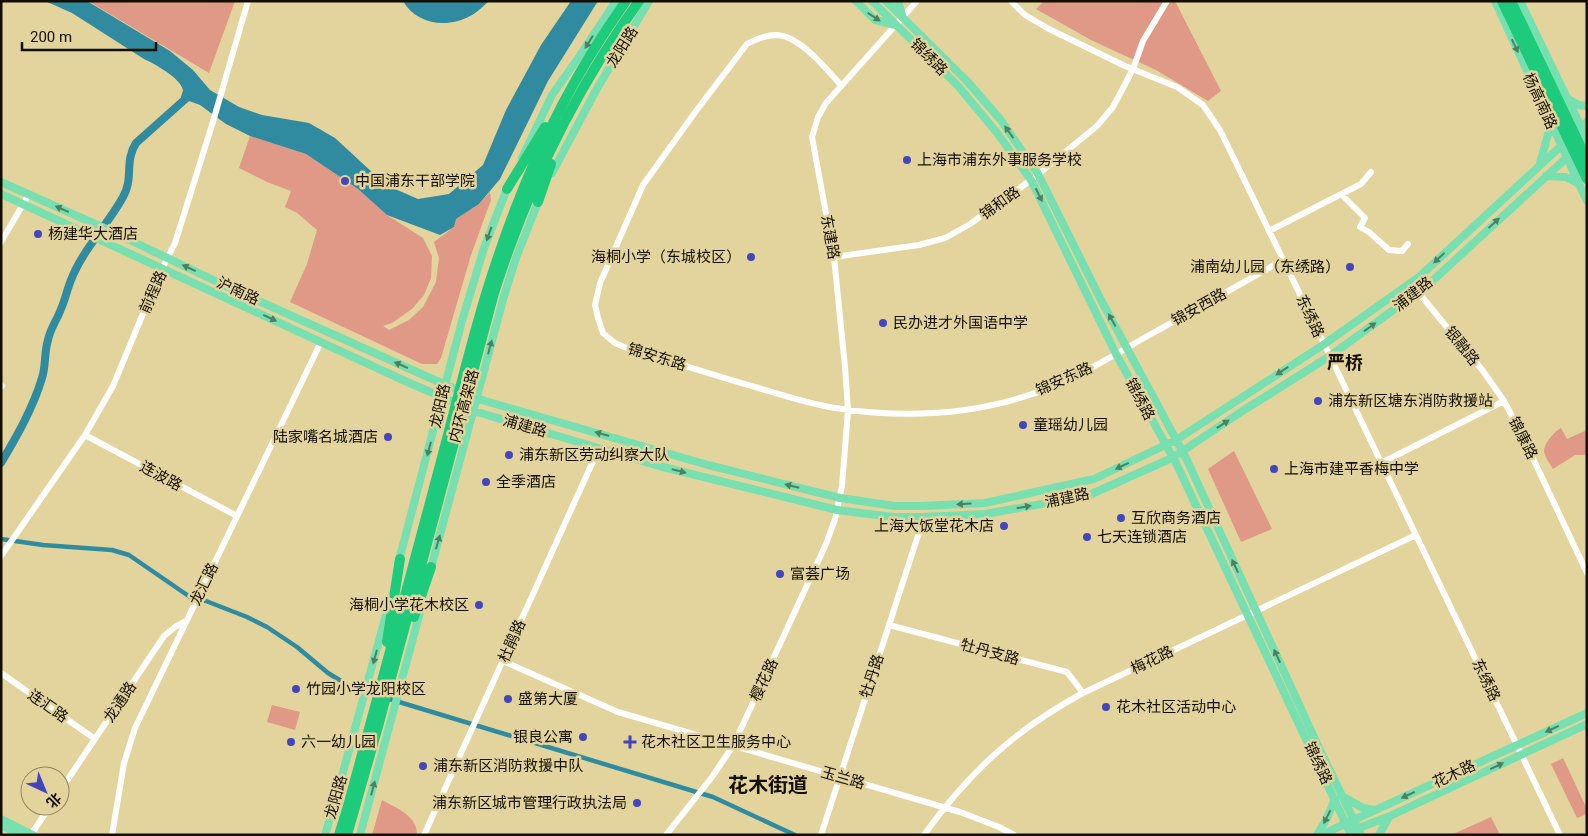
<svg xmlns="http://www.w3.org/2000/svg" width="1588" height="836" viewBox="0 0 1588 836" font-family="Roboto,'Noto Sans SC',sans-serif">
<style>
.green{fill:#df9986}
.water{fill:#308ba0}
.lines{fill:none;stroke-linecap:round;stroke-linejoin:round}
.canal{stroke:#308ba0;stroke-width:4.5}
.river{stroke:#308ba0;stroke-width:8}
.minor{stroke:#fff;stroke-width:6}
.major{stroke:#78dfb0;stroke-width:8}
.highway{stroke:#1eca7b;stroke-width:10}
.oneway{fill:#4b8161}
.poi-dot{fill:#4345ba;stroke:#e2d49c;stroke-width:2}
.labels{text-anchor:middle;stroke-width:5;stroke-linejoin:round;paint-order:stroke}
.street-label{font-size:15px;fill:#130e00;stroke:#e2d49c}
.poi-label{font-size:15px;fill:#130e00;stroke:#e2d49c;text-anchor:start}
.quarter-label{font-size:18px;font-weight:bold;fill:#130e00;stroke:#e2d49c}
.district-label{font-size:20px;font-weight:bold;fill:#130e00;stroke:#e2d49c}
</style>
<rect width="100%" height="100%" fill="#e2d49c"/>
<path class="green" d="M88 1H235L209 73Z
M1044 1H1175L1221 91 1208 101 1156 70 1091 40 1036 9Z
M250 136 306 154 358 189 387 215 423 238 432 256 431 278 424 295 412 309 392 323 383 326 389 330 409 320 423 307 436 282 439 258 434 242 454 227 456 219 479 204 490 192 491 200 471 255 441 358 437 364H422L290 302 307 264 317 230 297 213 285 207 291 191 267 182 239 168Z
M1561 428 1567 439 1587 430V455H1575L1553 469C1550 464 1544 456 1544 450 1545 442 1555 431 1561 428Z
M1234 451 1272 529 1241 542 1208 469Z
M272 705 300 712 295 730 267 722Z
M1563 758 1587 809V814L1577 818 1551 764Z
M382 800C396 808 418 816 417 835H372Z
M1491 817 1500 835H1451Z"/>
<path class="water" d="M45 1H87L170 51 193 70 210 90 239 107 262 115 309 123 335 138 386 185 418 199 449 194 483 165 506 110 541 45 571 1H598L548 81 500 179 479 204 456 219 454 227 440 235 387 215 358 189 306 154 250 136 226 124 200 105 181 98C181 96 183 91 183 90 181 78 153 63 144 59L72 13Z
M403 1H489C483 6 477 13 470 16 447 29 416 24 403 1Z"/>
<g class="lines">
<path class="canal" d="M1 539 43 545 112 550 129 555 190 597 206 601 247 617 267 627 297 647 328 673 346 684 378 696
M386 698 713 797 795 835"/>
<path class="river" d="M1 463C17 436 33 408 42 378 46 366 44 353 48 340 50 329 57 320 61 309 65 300 67 290 71 280 83 249 107 226 123 197 134 178 124 162 136 143L191 94"/>
<path class="minor" d="M1011 1 1025 15 1049 29 1125 66 1177 87 1203 105 1220 130 1330 356 1560 835
M841 85C826 69 800 36 777 35 766 35 756 39 747 44L696 111 643 185 600 283 595 305 598 318 603 333 615 343 624 347C670 361 715 376 762 389 785 396 810 404 835 408 913 420 988 415 1061 383 1092 369 1121 351 1151 334 1195 310 1239 285 1283 260
M1342 195 1365 218 1360 227 1369 232 1389 250 1402 251 1408 244
M1269 231 1361 184 1371 172
M1 242 29 194
M834 257 919 245 945 238 970 224 1031 180 1097 126 1113 107 1133 69 1143 41 1167 1
M1418 292 1483 371 1504 401
M1 385 2 386
M85 435 237 516
M1381 463 1504 401 1522 435 1587 573
M1 556 85 435 113 386 159 275 175 243 212 125 248 1
M889 625 1067 672 1083 693
M503 661 618 712 960 812 999 827 1014 835
M1 673 95 739
M60 791 164 636 175 627 186 621
M31 835 50 806
M112 835 124 763 135 728 321 342
M424 835 599 448
M666 835 712 777 733 746 826 544 835 519 842 486 848 410 845 367 834 257 812 137 818 117 826 103 917 1
M821 835 924 517
M924 835C968 773 1016 729 1083 693L1416 535"/>
<path class="major" d="M856 1 875 20 896 25
M872 1 958 86 998 134 1031 180 1116 354 1177 465 1351 835
M886 1 966 80 1000 119 1038 174 1101 300 1186 458 1319 748 1361 835
M898 1 902 15
M1495 1 1587 201
M1566 98 1579 105 1587 106
M522 158 552 95 579 57 616 1
M1540 163 1551 124
M552 173 595 92 649 1
M1546 176 1566 177 1579 184
M1 182 113 232 230 288 439 382 485 401 708 465 840 498 895 506H923L985 503 1094 479 1176 440 1323 345 1419 277 1587 122
M1 194 405 381 474 411 659 466 837 510 893 517H924L985 514 1087 496 1172 458 1244 410 1330 356 1429 284 1587 139 1520 1
M398 564 462 321 484 248 508 186
M430 572 504 296 516 258 540 197
M1342 796 1363 808 1374 810
M1 819 33 835
M1 825 21 835
M1354 830 1390 816 1587 724
M325 835 337 794 389 604
M360 835 422 605
M1317 835 1326 820 1335 799
M1321 835 1587 713
M1379 835 1389 817"/>
<path class="highway" d="M1502 1 1587 179
M1511 1 1587 160
M507 189 545 127
M538 202 551 164
M414 617 431 567
M387 642 400 559
M339 835 348 806C379 692 410 579 440 465 459 395 475 323 499 254 529 164 571 78 626 1
M347 835 379 723 494 293C527 189 575 90 639 1"/>
</g>
<defs><path id="oneway-solid" d="M-6-.8H1V-3.2L6.5 0L1 3.2V.8H-6Z" transform="scale(1.25)"/></defs>
<g class="oneway">
<use href="#oneway-solid" transform="translate(874 17) rotate(33)"/>
<use href="#oneway-solid" transform="translate(589 42) rotate(122)"/>
<use href="#oneway-solid" transform="translate(1515 46) rotate(65)"/>
<use href="#oneway-solid" transform="translate(1009 132) rotate(-125)"/>
<use href="#oneway-solid" transform="translate(1039 195) rotate(64)"/>
<use href="#oneway-solid" transform="translate(62 209) rotate(-156)"/>
<use href="#oneway-solid" transform="translate(1494 223) rotate(-43)"/>
<use href="#oneway-solid" transform="translate(489 234) rotate(109)"/>
<use href="#oneway-solid" transform="translate(1439 258) rotate(137)"/>
<use href="#oneway-solid" transform="translate(189 268) rotate(-155)"/>
<use href="#oneway-solid" transform="translate(270 318) rotate(25)"/>
<use href="#oneway-solid" transform="translate(1112 320) rotate(-119)"/>
<use href="#oneway-solid" transform="translate(1370 327) rotate(-36)"/>
<use href="#oneway-solid" transform="translate(490 347) rotate(-75)"/>
<use href="#oneway-solid" transform="translate(401 365) rotate(-156)"/>
<use href="#oneway-solid" transform="translate(1282 371) rotate(147)"/>
<use href="#oneway-solid" transform="translate(1223 424) rotate(-33)"/>
<use href="#oneway-solid" transform="translate(602 434) rotate(-164)"/>
<use href="#oneway-solid" transform="translate(429 449) rotate(105)"/>
<use href="#oneway-solid" transform="translate(1122 466) rotate(155)"/>
<use href="#oneway-solid" transform="translate(679 471) rotate(14)"/>
<use href="#oneway-solid" transform="translate(792 486) rotate(-166)"/>
<use href="#oneway-solid" transform="translate(964 504) rotate(177)"/>
<use href="#oneway-solid" transform="translate(1024 507) rotate(-10)"/>
<use href="#oneway-solid" transform="translate(438 542) rotate(-74)"/>
<use href="#oneway-solid" transform="translate(1235 566) rotate(-115)"/>
<use href="#oneway-solid" transform="translate(1277 656) rotate(-115)"/>
<use href="#oneway-solid" transform="translate(375 657) rotate(105)"/>
<use href="#oneway-solid" transform="translate(1552 729) rotate(155)"/>
<use href="#oneway-solid" transform="translate(1497 766) rotate(-25)"/>
<use href="#oneway-solid" transform="translate(373 788) rotate(-75)"/>
<use href="#oneway-solid" transform="translate(1408 795) rotate(155)"/>
<use href="#oneway-solid" transform="translate(1327 817) rotate(117)"/>
</g>
<g class="poi-dot">
<circle cx="907" cy="160" r="5"/>
<circle cx="345" cy="181" r="5"/>
<circle cx="38" cy="234" r="5"/>
<circle cx="751" cy="257" r="5"/>
<circle cx="1350" cy="267" r="5"/>
<circle cx="883" cy="323" r="5"/>
<circle cx="1318" cy="401" r="5"/>
<circle cx="1023" cy="425" r="5"/>
<circle cx="388" cy="437" r="5"/>
<circle cx="509" cy="455" r="5"/>
<circle cx="1274" cy="469" r="5"/>
<circle cx="486" cy="482" r="5"/>
<circle cx="1121" cy="518" r="5"/>
<circle cx="1004" cy="526" r="5"/>
<circle cx="1087" cy="537" r="5"/>
<circle cx="780" cy="574" r="5"/>
<circle cx="479" cy="605" r="5"/>
<circle cx="296" cy="689" r="5"/>
<circle cx="508" cy="699" r="5"/>
<circle cx="1106" cy="707" r="5"/>
<circle cx="583" cy="737" r="5"/>
<circle cx="291" cy="742" r="5"/>
<path d="M627.5 734.5h5v5h5v5h-5v5h-5v-5h-5v-5h5z"/>
<circle cx="423" cy="766" r="5"/>
<circle cx="637" cy="803" r="5"/>
</g>
<g class="labels">
<g class="street-label">
<text transform="translate(622 47) rotate(-58)" y="5">龙阳路</text>
<text transform="translate(929 57) rotate(45)" y="5">锦绣路</text>
<text transform="translate(1540 101) rotate(65)" y="5">杨高南路</text>
<text transform="translate(1000 203) rotate(-36)" y="5">锦和路</text>
<text transform="translate(830 237) rotate(80)" y="5">东建路</text>
<text transform="translate(238 291) rotate(25)" y="5">沪南路</text>
<text transform="translate(153 292) rotate(-66)" y="5">前程路</text>
<text transform="translate(1413 294) rotate(-38)" y="5">浦建路</text>
<text transform="translate(1199 307) rotate(-29)" y="5">锦安西路</text>
<text transform="translate(1310 316) rotate(65)" y="5">东绣路</text>
<text transform="translate(1462 346) rotate(51)" y="5">银融路</text>
<text transform="translate(657 357) rotate(17)" y="5">锦安东路</text>
<text transform="translate(1064 379) rotate(-24)" y="5">锦安东路</text>
<text transform="translate(1140 399) rotate(62)" y="5">锦绣路</text>
<text transform="translate(440 406) rotate(-77)" y="5">龙阳路</text>
<text transform="translate(464 406) rotate(-75)" y="5">内环高架路</text>
<text transform="translate(525 426) rotate(16)" y="5">浦建路</text>
<text transform="translate(1523 438) rotate(63)" y="5">锦康路</text>
<text transform="translate(161 476) rotate(28)" y="5">连波路</text>
<text transform="translate(1067 498) rotate(-12)" y="5">浦建路</text>
<text transform="translate(204 584) rotate(-64)" y="5">龙汇路</text>
<text transform="translate(512 641) rotate(-66)" y="5">杜鹃路</text>
<text transform="translate(990 652) rotate(15)" y="5">牡丹支路</text>
<text transform="translate(1152 660) rotate(-26)" y="5">梅花路</text>
<text transform="translate(872 676) rotate(-72)" y="5">牡丹路</text>
<text transform="translate(764 680) rotate(-65)" y="5">樱花路</text>
<text transform="translate(1486 680) rotate(64)" y="5">东绣路</text>
<text transform="translate(120 702) rotate(-56)" y="5">龙通路</text>
<text transform="translate(48 706) rotate(35)" y="5">连汇路</text>
<text transform="translate(1318 763) rotate(65)" y="5">锦绣路</text>
<text transform="translate(1454 774) rotate(-25)" y="5">花木路</text>
<text transform="translate(843 778) rotate(16)" y="5">玉兰路</text>
<text transform="translate(336 797) rotate(-74)" y="5">龙阳路</text>
</g>
<g class="poi-label">
<text x="917" y="165">上海市浦东外事服务学校</text>
<text x="355" y="186">中国浦东干部学院</text>
<text x="48" y="239">杨建华大酒店</text>
<text x="741" y="262" text-anchor="end">海桐小学（东城校区）</text>
<text x="1340" y="272" text-anchor="end">浦南幼儿园（东绣路）</text>
<text x="893" y="328">民办进才外国语中学</text>
<text x="1328" y="406">浦东新区塘东消防救援站</text>
<text x="1033" y="430">童瑶幼儿园</text>
<text x="378" y="442" text-anchor="end">陆家嘴名城酒店</text>
<text x="519" y="460">浦东新区劳动纠察大队</text>
<text x="1284" y="474">上海市建平香梅中学</text>
<text x="496" y="487">全季酒店</text>
<text x="1131" y="523">互欣商务酒店</text>
<text x="994" y="531" text-anchor="end">上海大饭堂花木店</text>
<text x="1097" y="542">七天连锁酒店</text>
<text x="790" y="579">富荟广场</text>
<text x="469" y="610" text-anchor="end">海桐小学花木校区</text>
<text x="306" y="694">竹园小学龙阳校区</text>
<text x="518" y="704">盛第大厦</text>
<text x="1116" y="712">花木社区活动中心</text>
<text x="573" y="742" text-anchor="end">银良公寓</text>
<text x="301" y="747">六一幼儿园</text>
<text x="641" y="747">花木社区卫生服务中心</text>
<text x="433" y="771">浦东新区消防救援中队</text>
<text x="627" y="808" text-anchor="end">浦东新区城市管理行政执法局</text>
</g>
<g class="quarter-label">
<text x="1345" y="369">严桥</text>
</g>
<g class="district-label">
<text x="768" y="792">花木街道</text>
</g>
</g>
<rect width="1588" height="836" fill="none" stroke="#130e00" stroke-width="5"/>
<g transform="translate(45 791) rotate(136)"><circle r="24" fill="#e2d49c" stroke="#8f855e"/>
<path d="M0-4L9 19L0 12L-9 19Z" fill="#4345ba"/>
<text y="-8" font-size="14" font-weight="bold" text-anchor="middle" fill="#130e00">北</text>
</g>
<path d="M22 42v8h134v-8" fill="none" stroke="#130e00" stroke-width="2.5"/>
<text x="30" y="42" font-size="15" fill="#130e00" stroke="#e2d49c" stroke-width="4" paint-order="stroke">200 m</text>
</svg>
